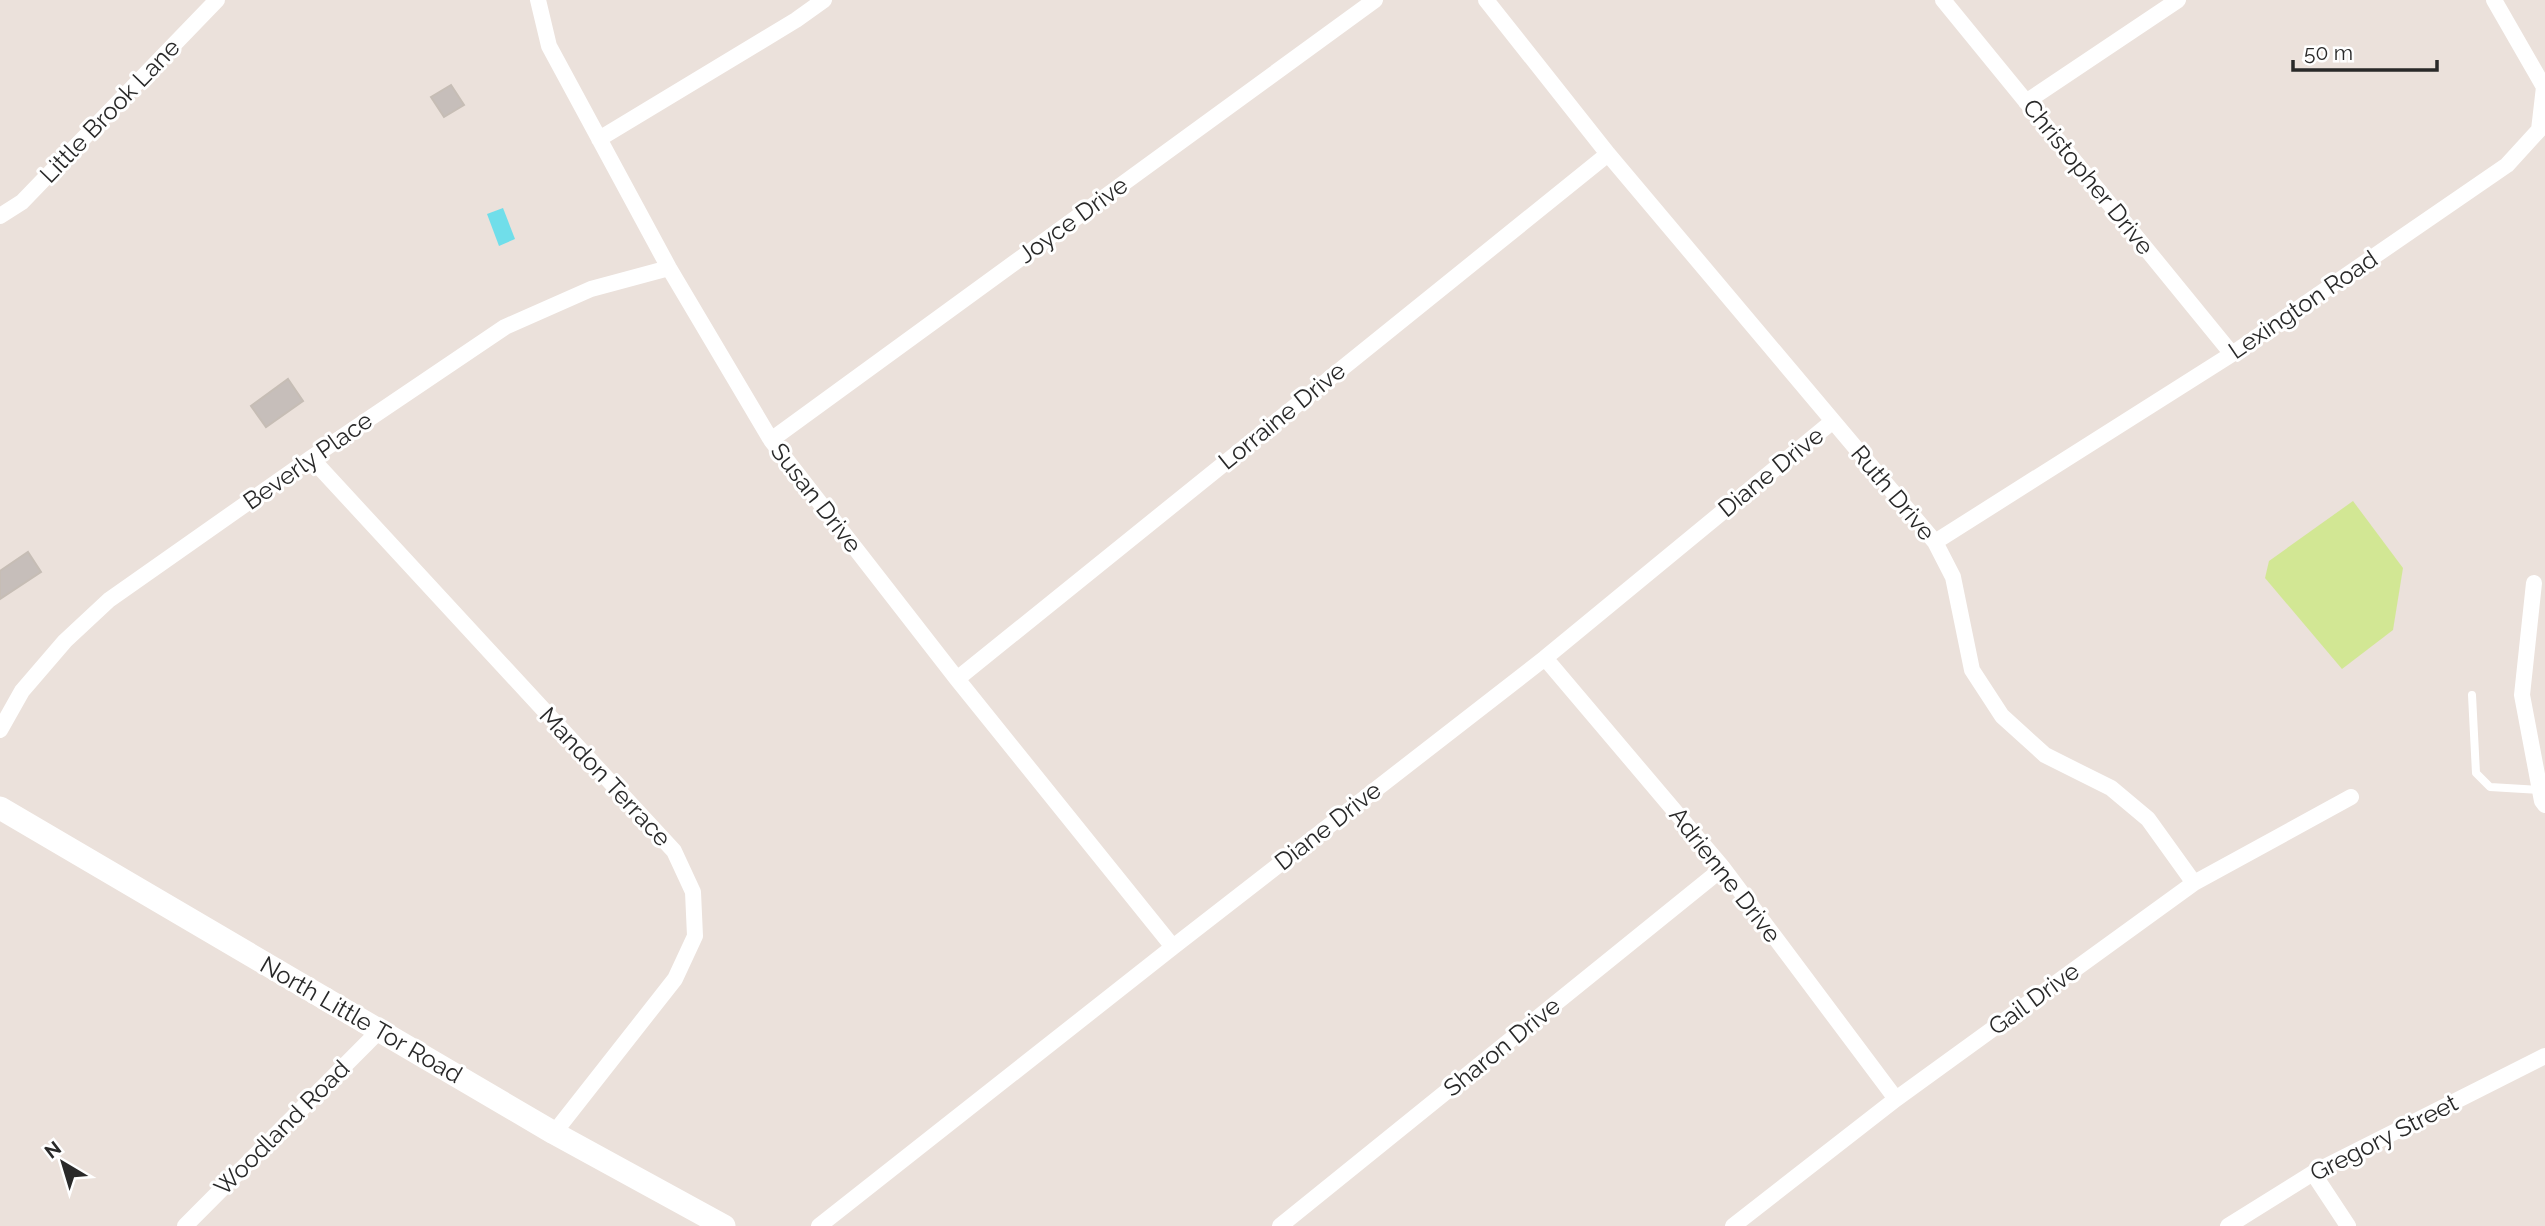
<svg xmlns="http://www.w3.org/2000/svg" width="2545" height="1226" viewBox="0 0 2545 1226" font-family="Raleway,sans-serif">
<style>
.pitch{fill:#d2e794}
.water{fill:#70deea}
.building{fill:#c6beba;stroke:#c6bdb5;stroke-width:2}
.lines{fill:none;stroke-linecap:round;stroke-linejoin:round}
.lane{stroke:#fff;stroke-width:8}
.street{stroke:#fff;stroke-width:16}
.secondary{stroke:#fff;stroke-width:23}
.labels{text-anchor:middle;stroke-width:6;stroke-linejoin:round;paint-order:stroke}
.street-label{font-size:24px;fill:#292929;stroke:#fff}
</style>
<rect width="100%" height="100%" fill="#ebe1db"/>
<path class="pitch" d="M2353 501 2403 568 2393 630 2342 669 2265 578 2269 561Z"/>
<path class="water" d="M503 208 515 239 499 246 487 214Z"/>
<path class="building" d="M451 85 464 105 444 117 431 97Z
M288 379 303 401 266 427 251 406Z
M28 552 41 572 0 599V571Z"/>
<g class="lines">
<path class="lane" d="M2472 695 2476 773 2490 787 2540 790"/>
<path class="street" d="M538 0 549 46 669 268 771 440 957 679 1173 947
M1486 0 1608 154 1935 542 1953 577 1972 670 2002 716 2045 755 2111 788 2148 819 2194 883
M1943 0 2232 354
M2026 102 2178 0
M599 139 796 20 824 0
M0 216 22 202 217 0
M771 440 1375 0
M311 458 674 851 693 892 695 936 675 979 554 1133
M1935 542 2232 354 2507 165 2539 130 2544 87 2494 0
M2534 583 2522 695 2542 801 2545 805
M1545 658 1723 868 1896 1099
M957 679 1608 154
M0 730 22 691 65 641 109 600 311 458 505 327 591 289 669 268
M2313 1173 2348 1226
M185 1226 379 1031
M819 1226 1173 947 1545 658 1833 421
M1280 1226 1723 868
M1733 1226 1896 1099 2194 883 2351 797
M2228 1226 2313 1173 2545 1056"/>
<path class="secondary" d="M0 808 554 1133 724 1226"/>
</g>
<g class="labels">
<g class="street-label">
<text transform="translate(110 111) rotate(-46)" y="8">Little Brook Lane</text>
<text transform="translate(2088 177) rotate(51)" y="8">Christopher Drive</text>
<text transform="translate(1073 220) rotate(-36)" y="8">Joyce Drive</text>
<text transform="translate(2303 305) rotate(-34)" y="8">Lexington Road</text>
<text transform="translate(1282 416) rotate(-39)" y="8">Lorraine Drive</text>
<text transform="translate(308 461) rotate(-35)" y="8">Beverly Place</text>
<text transform="translate(1771 472) rotate(-39)" y="8">Diane Drive</text>
<text transform="translate(1893 493) rotate(50)" y="8">Ruth Drive</text>
<text transform="translate(816 498) rotate(52)" y="8">Susan Drive</text>
<text transform="translate(605 777) rotate(47)" y="8">Mandon Terrace</text>
<text transform="translate(1328 826) rotate(-38)" y="8">Diane Drive</text>
<text transform="translate(1725 875) rotate(52)" y="8">Adrienne Drive</text>
<text transform="translate(2034 999) rotate(-36)" y="8">Gail Drive</text>
<text transform="translate(361 1020) rotate(30)" y="8">North Little Tor Road</text>
<text transform="translate(1502 1047) rotate(-39)" y="8">Sharon Drive</text>
<text transform="translate(282 1128) rotate(-45)" y="8">Woodland Road</text>
<text transform="translate(2384 1138) rotate(-27)" y="8">Gregory Street</text>
</g>
</g>
<g transform="translate(63 1163) rotate(322)" stroke="#ffffff" stroke-width="5" paint-order="stroke">
<path d="M0-5L12 26L0 18L-12 26Z" fill="#292929"/>
<text y="-10" font-size="19" font-weight="bold" text-anchor="middle" fill="#292929">N</text>
</g>
<path d="M2293 60v10h144v-10" fill="none" stroke="#292929" stroke-width="3.5"/>
<text x="2304" y="60" font-size="21" fill="#292929" stroke="#ffffff" stroke-width="5" paint-order="stroke">50 m</text>
</svg>
